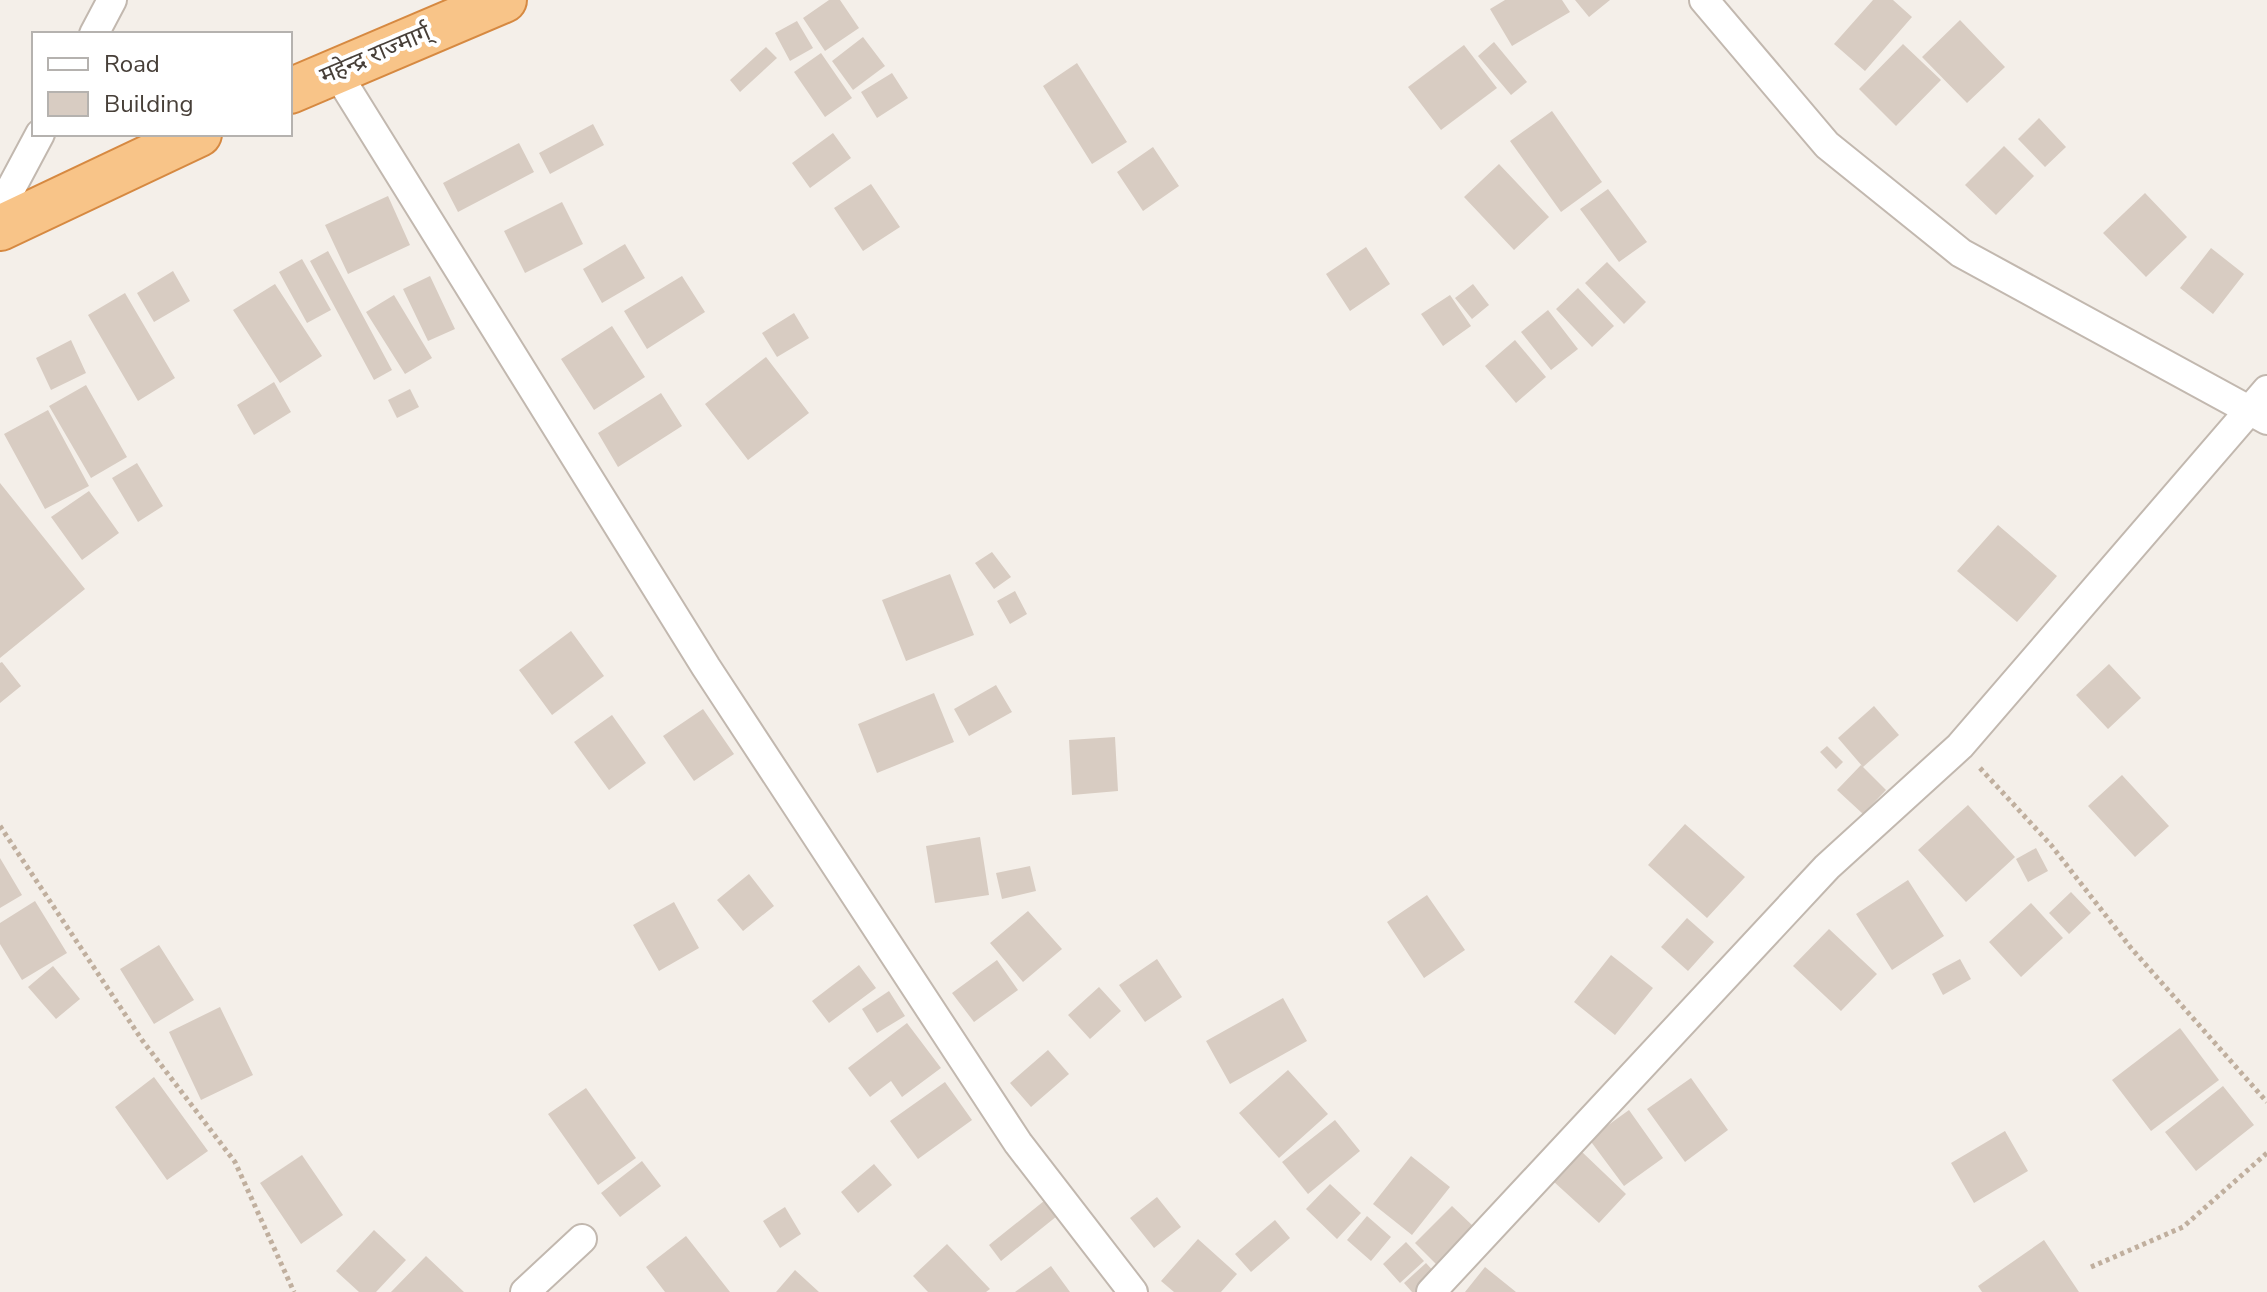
<svg xmlns="http://www.w3.org/2000/svg" width="2267" height="1292" viewBox="0 0 2267 1292" font-family="'Nunito Sans','Noto Sans Devanagari',sans-serif">
<style>
.building{fill:#d8ccc2}
.lines{fill:none;stroke-linecap:round;stroke-linejoin:round}
.minor-casing{stroke:#c2b8af;stroke-width:32}
.trunk-casing{stroke:#d68941;stroke-width:48}
.path{stroke:#c0af9e;stroke-width:5;stroke-dasharray:4 4;stroke-linecap:butt}
.minor{stroke:#fff;stroke-width:28}
.trunk{stroke:#f8c488;stroke-width:44}
.labels{text-anchor:middle;stroke-width:8;stroke-linejoin:round;paint-order:stroke}
.street-label{font-size:24px;fill:#473f38;stroke:#fff}
</style>
<rect width="100%" height="100%" fill="#f4efe9"/>
<path class="building" d="M829 0H840L859 28 825 51 803 18Z
M1505 0H1562L1570 12 1512 46 1490 9Z
M1575 0H1610L1589 17Z
M1873 0H1893L1912 17 1865 71 1834 44Z
M1960 20 2005 67 1967 103 1922 57Z
M797 21 813 48 790 61 775 33Z
M863 37 885 66 853 90 832 61Z
M1494 42 1527 82 1511 95 1478 56Z
M1903 44 1941 80 1896 126 1859 89Z
M1464 45 1497 88 1441 130 1408 87Z
M766 47 777 58 740 92 730 80Z
M821 53 852 98 825 117 794 72Z
M1077 63 1127 142 1092 164 1043 86Z
M892 73 908 98 877 118 861 92Z
M1552 111 1602 182 1561 212 1510 141Z
M2039 118 2066 147 2045 167 2018 139Z
M593 124 604 145 550 174 539 153Z
M833 133 851 158 810 188 792 163Z
M519 143 534 172 458 212 443 183Z
M2004 146 2034 176 1996 215 1965 185Z
M1153 147 1179 186 1143 211 1117 172Z
M1499 164 1549 217 1514 250 1464 197Z
M871 184 900 227 863 251 834 208Z
M1608 189 1647 242 1619 262 1580 209Z
M2145 193 2187 237 2146 277 2103 233Z
M388 196 410 245 348 274 325 225Z
M562 202 583 244 525 273 504 231Z
M625 244 645 278 602 303 583 269Z
M1366 247 1390 284 1350 311 1326 274Z
M2211 248 2244 274 2213 314 2180 288Z
M328 251 392 370 374 380 310 261Z
M302 259 331 310 307 323 279 272Z
M1607 262 1646 302 1624 324 1585 283Z
M173 271 190 301 154 322 137 293Z
M430 276 455 329 428 341 403 289Z
M682 276 705 312 647 349 624 311Z
M275 284 322 356 280 383 233 310Z
M1473 284 1489 305 1472 319 1455 298Z
M1578 288 1614 326 1592 347 1556 309Z
M125 293 175 378 138 401 88 315Z
M394 295 432 358 405 374 366 312Z
M1450 295 1471 326 1443 346 1421 314Z
M1548 310 1578 349 1551 370 1521 332Z
M794 313 809 338 777 357 762 333Z
M612 326 645 377 594 410 561 359Z
M71 340 86 373 51 390 36 358Z
M1515 340 1546 377 1516 403 1485 366Z
M766 357 809 413 748 460 705 404Z
M274 382 291 412 254 435 237 405Z
M86 385 127 457 91 478 49 406Z
M410 389 419 407 397 418 388 400Z
M661 393 682 426 618 467 598 433Z
M48 410 89 486 45 509 4 434Z
M137 463 163 506 138 522 112 478Z
M0 483 85 589 0 658Z
M89 491 119 533 82 560 51 517Z
M1998 525 2057 576 2017 622 1957 571Z
M992 552 1011 577 994 589 975 563Z
M950 574 974 635 906 661 882 600Z
M1015 591 1027 614 1010 624 997 601Z
M571 631 604 676 552 715 519 670Z
M2 662 21 686 0 703V663Z
M2109 664 2141 698 2108 729 2076 695Z
M996 685 1012 712 969 736 954 709Z
M934 693 954 742 877 773 858 724Z
M1874 706 1899 735 1863 767 1838 738Z
M703 709 734 754 694 781 663 736Z
M612 715 646 763 609 790 574 742Z
M1115 737 1118 791 1072 795 1069 740Z
M1827 746 1843 762 1836 769 1820 752Z
M1861 765 1886 790 1863 814 1837 790Z
M2122 775 2169 826 2135 857 2088 806Z
M1968 805 2015 857 1966 902 1918 850Z
M1685 824 1745 877 1707 918 1648 865Z
M980 837 989 895 935 903 926 846Z
M2036 848 2048 871 2028 882 2016 859Z
M0 858 22 895 0 908Z
M1030 866 1036 891 1002 899 996 873Z
M749 874 774 906 743 931 717 900Z
M1908 880 1944 936 1892 970 1856 914Z
M2071 892 2091 913 2069 934 2049 913Z
M1427 895 1465 950 1424 978 1387 922Z
M35 901 67 953 22 980 0 944V923Z
M674 902 699 948 659 971 633 925Z
M2031 903 2063 938 2021 977 1989 942Z
M1028 911 1062 949 1023 982 990 943Z
M1687 918 1714 942 1688 971 1661 947Z
M1829 929 1877 974 1841 1011 1793 966Z
M159 945 194 1000 154 1024 120 969Z
M1611 955 1653 988 1615 1035 1574 1002Z
M1157 959 1182 997 1145 1022 1119 985Z
M1960 959 1971 979 1943 995 1932 974Z
M997 960 1018 990 974 1022 952 993Z
M859 965 876 988 829 1023 812 1001Z
M53 966 80 999 56 1019 28 987Z
M1099 987 1121 1011 1090 1039 1068 1015Z
M889 991 905 1016 877 1033 862 1009Z
M1283 998 1307 1041 1230 1084 1206 1041Z
M220 1007 253 1075 201 1100 169 1032Z
M907 1023 941 1068 902 1097 891 1081 870 1097 848 1068Z
M2180 1028 2219 1080 2151 1131 2112 1080Z
M1048 1050 1069 1074 1031 1107 1010 1083Z
M1288 1070 1328 1114 1279 1158 1239 1113Z
M154 1077 208 1151 167 1180 115 1107Z
M1691 1078 1728 1130 1685 1162 1647 1109Z
M945 1082 972 1120 918 1159 890 1121Z
M2223 1086 2254 1125 2196 1171 2165 1132Z
M586 1088 636 1158 598 1185 548 1114Z
M1629 1110 1663 1158 1624 1186 1589 1139Z
M1335 1120 1360 1151 1308 1194 1282 1162Z
M2005 1131 2028 1171 1974 1203 1951 1163Z
M1581 1151 1626 1194 1599 1223 1553 1181Z
M302 1155 343 1215 301 1244 260 1183Z
M1411 1156 1450 1187 1412 1235 1373 1204Z
M642 1161 661 1186 620 1217 601 1193Z
M874 1164 892 1185 858 1213 841 1192Z
M1330 1184 1361 1213 1337 1239 1306 1209Z
M1157 1197 1181 1227 1154 1248 1130 1218Z
M1044 1201 1057 1216 1001 1261 989 1245Z
M1452 1206 1473 1226 1436 1264 1415 1243Z
M785 1207 801 1234 780 1248 763 1221Z
M1367 1216 1391 1237 1371 1261 1347 1240Z
M1275 1220 1290 1238 1251 1272 1235 1254Z
M374 1230 406 1260 376 1292H359L336 1271Z
M686 1236 730 1292H665L646 1267Z
M1198 1239 1237 1274 1221 1292H1174L1161 1281Z
M2044 1240 2079 1292H1982L1978 1286Z
M1406 1242 1424 1261 1400 1283 1383 1264Z
M947 1244 990 1289 986 1292H928L913 1276Z
M426 1256 464 1292H391Z
M1426 1263 1436 1274 1416 1292H1412L1404 1283Z
M1051 1266 1070 1292H1015Z
M1485 1267 1516 1292H1465Z
M795 1270 819 1292H776Z"/>
<g class="lines">
<g class="minor-casing">
<path id="minor" d="M1704 0 1827 145 1961 253 2267 420
M94 34 112 0
M335 70 706 667 1018 1143 1133 1292
M0 209 40 134
M525 1292 582 1239
M1431 1292 1827 867 1960 746 2267 390"/>
</g>
<g class="trunk-casing">
<path id="trunk" d="M290 91 504 0
M0 228 199 134"/>
</g>
<path class="path" d="M1980 768 2051 845 2131 948 2267 1102
M0 826 142 1040 235 1162 294 1292
M2091 1267 2183 1227 2267 1153"/>
<use href="#minor" class="minor"/>
<use href="#trunk" class="trunk"/>
</g>
<g class="labels">
<g class="street-label">
<text transform="translate(375 54) rotate(-23)" y="8">महेन्द्र राज्मार्ग्</text>
</g>
</g>
<rect x="32" y="32" width="260" height="104" fill="#ffffff" stroke="#b5b2af" stroke-width="2"/>
<rect x="48" y="58" width="40" height="12" fill="#ffffff" stroke="#b5b2af" stroke-width="2"/>
<text x="104" y="72" font-size="24" fill="#473f38">Road</text>
<rect x="48" y="92" width="40" height="24" fill="#d8ccc2" stroke="#b5b2af" stroke-width="2"/>
<text x="104" y="112" font-size="24" fill="#473f38">Building</text>
</svg>
